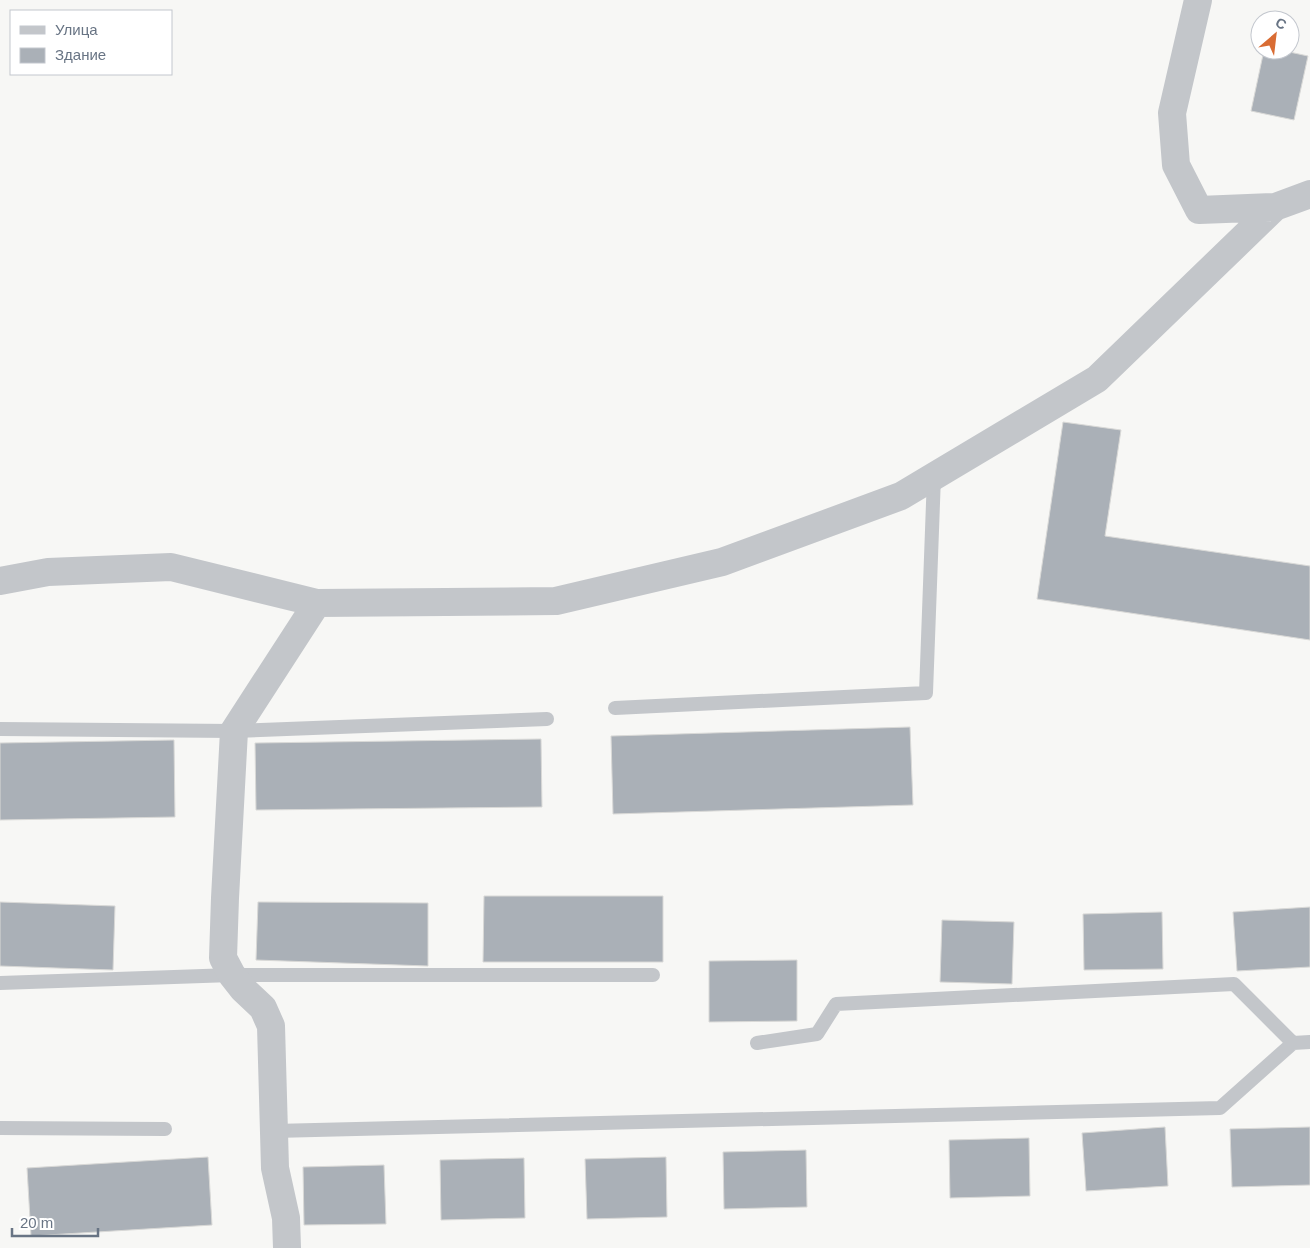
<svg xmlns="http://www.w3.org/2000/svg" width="1310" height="1248" viewBox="0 0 1310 1248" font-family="Arial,sans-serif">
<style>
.building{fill:#aab0b7;stroke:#d9d9d7}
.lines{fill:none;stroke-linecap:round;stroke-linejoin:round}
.lane{stroke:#c3c6ca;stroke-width:14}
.street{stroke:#c3c6ca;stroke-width:28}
</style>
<rect width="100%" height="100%" fill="#f7f7f5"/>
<path class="building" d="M1264 50H1280L1308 56 1294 120 1251 111Z
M1063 422 1121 430 1105 536 1310 566V640L1037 599Z
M910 727 913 805 613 814 611 736Z
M541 739 542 807 256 810 255 743Z
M174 740 175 817 0 820V743Z
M484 896H663V962H483Z
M0 902 115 906 113 970 0 966Z
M258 902 428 903V966L256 960Z
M1310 907V967L1237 971 1233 912Z
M1162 912 1163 969 1084 970 1083 914Z
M942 920 1014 922 1012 984 940 982Z
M797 960V1021L709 1022V961Z
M1165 1127 1168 1186 1086 1191 1082 1133Z
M1310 1127V1185L1232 1187 1230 1129Z
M1029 1138 1030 1196 950 1198 949 1140Z
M806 1150 807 1207 724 1209 723 1152Z
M208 1157 212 1225 31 1236 27 1168Z
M666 1157 667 1217 587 1219 585 1159Z
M524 1158 525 1218 441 1220 440 1160Z
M384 1165 386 1224 304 1225 303 1167Z"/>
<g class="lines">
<path class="lane" d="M615 708 926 693 934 476
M0 729 234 731 547 719
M0 983 232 975H653
M757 1043 817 1034 836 1004 1234 984 1293 1043 1310 1042
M0 1128 165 1129
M274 1131 1220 1108 1293 1043"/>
<path class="street" d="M1198 0 1172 113 1176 165 1199 210 1275 207
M0 581 48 572 171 567 317 603 556 601 722 562 901 496 1097 379 1275 207 1310 194
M287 1248 286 1218 275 1168 271 1026 263 1008 243 989 232 975 223 958 225 898 234 731 317 603"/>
</g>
<rect x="10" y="10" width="162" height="65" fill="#ffffff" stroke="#c3c7ce"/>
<rect x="20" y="26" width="25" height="8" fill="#c3c6ca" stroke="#c3c7ce"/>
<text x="55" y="35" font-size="15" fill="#687484">Улица</text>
<rect x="20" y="48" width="25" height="15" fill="#aab0b7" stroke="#c3c7ce"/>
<text x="55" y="60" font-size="15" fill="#687484">Здание</text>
<g transform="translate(1275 35) rotate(28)"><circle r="24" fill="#ffffff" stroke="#c3c7ce"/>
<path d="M0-4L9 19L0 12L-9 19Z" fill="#d96c33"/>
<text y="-8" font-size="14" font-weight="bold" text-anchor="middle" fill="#687484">С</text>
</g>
<path d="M12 1228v8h86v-8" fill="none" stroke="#687484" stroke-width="2.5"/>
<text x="20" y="1228" font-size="15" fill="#687484" stroke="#ffffff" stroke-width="4" paint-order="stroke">20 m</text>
</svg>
